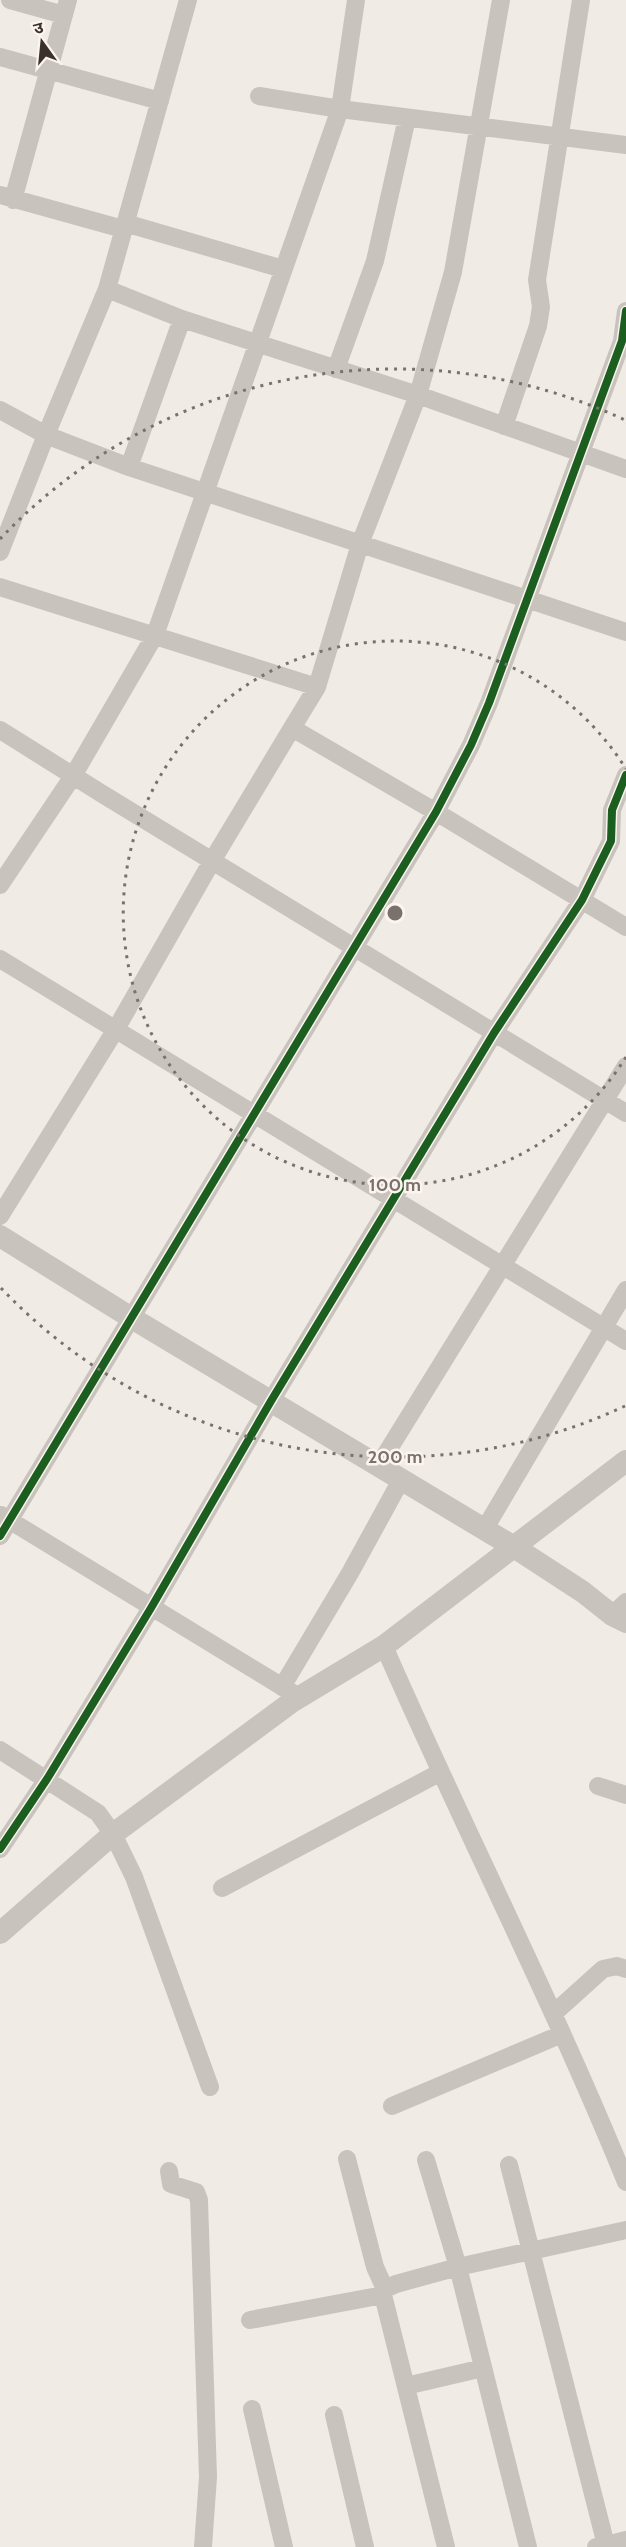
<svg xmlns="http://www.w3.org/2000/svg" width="626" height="2547" viewBox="0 0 626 2547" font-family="Cabin,'Noto Sans Devanagari',sans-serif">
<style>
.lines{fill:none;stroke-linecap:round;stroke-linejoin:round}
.minor{stroke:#c9c3be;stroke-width:18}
.tertiary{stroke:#c9c3be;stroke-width:22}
.cycleway-casing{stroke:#fbf5ee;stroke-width:11}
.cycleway{stroke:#1b5e20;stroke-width:8}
.ring{fill:none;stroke:#7a716c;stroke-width:3;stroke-dasharray:3 6}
.centre{fill:#7a716c;stroke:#fbf5ee;stroke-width:3}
.ring-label{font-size:18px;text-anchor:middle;font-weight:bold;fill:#7a716c;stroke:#fbf5ee;stroke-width:5;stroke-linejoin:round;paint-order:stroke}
</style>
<rect width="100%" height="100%" fill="#f0ebe5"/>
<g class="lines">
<path class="minor" d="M10 0 64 15
M0 57 160 101
M259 96 340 109 356 0
M0 195 123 229
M13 200 68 0
M125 223 283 269
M107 289 182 319
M336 369 375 261 407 118
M0 410 46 435 107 289 188 0
M504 426 538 326 541 307 537 280 581 0
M626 469 418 395 182 319 129 467 626 632
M0 552 46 435 129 467
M0 587 317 687
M292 728 317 687 360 544 418 395 453 272 501 0
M0 730 104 795 626 1113
M0 885 73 776 155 635 340 109 626 145
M0 959 626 1341
M0 1216 116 1029 212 861 292 728 436 812 626 927
M379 1465 626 1066
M1 1515 299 1697
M484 1530 626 1290
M0 1536 436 812 471 745 489 703 622 341 626 311
M612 1615 626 1602
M384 1646C462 1825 552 2000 626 2182
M282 1687 350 1573 401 1480
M0 1750 98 1813 113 1834 134 1877 210 2087
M598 1786 626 1795
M0 1849 47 1779 151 1608 271 1401 494 1033 582 900 611 841 612 810 626 775
M222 1888 439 1773
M553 2014 603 1969 617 1966 626 1969
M392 2106 562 2034
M347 2159 375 2267 385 2289
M426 2160 458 2267 528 2547
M509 2165 606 2545 596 2547
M169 2171 171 2184 196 2192 199 2200 208 2477 203 2547
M250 2320 383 2295
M406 2386 483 2368
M252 2409 284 2547
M334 2415 365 2547
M606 2545 626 2540
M446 2547 383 2295 385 2289 396 2284 458 2267 626 2230"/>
<path class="tertiary" d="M0 1236 130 1317 514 1547 583 1592 612 1615 626 1622
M0 1933 113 1834 293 1701 384 1646 626 1461"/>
<g class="cycleway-casing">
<path id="cycleway" d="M0 1536 436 812 471 745 489 703 622 341 626 311
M0 1849 47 1779 151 1608 271 1401 494 1033 582 900 611 841 612 810 626 775"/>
</g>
<use href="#cycleway" class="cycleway"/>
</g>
<g class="ring">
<path d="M626 1057A272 272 0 1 1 626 769"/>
<path d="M625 1406A544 544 0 0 1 0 1287M0 539A544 544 0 0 1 625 420"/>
</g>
<circle cx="395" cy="913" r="9" class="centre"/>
<g class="ring-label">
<text x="395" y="1191">100 m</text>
<text x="395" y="1463">200 m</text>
</g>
<g transform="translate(42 42) rotate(345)" stroke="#fbf5ee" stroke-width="4.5" paint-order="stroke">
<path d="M0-4.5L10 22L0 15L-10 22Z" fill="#3b302b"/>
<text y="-9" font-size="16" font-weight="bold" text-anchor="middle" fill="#3b302b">उ</text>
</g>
</svg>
